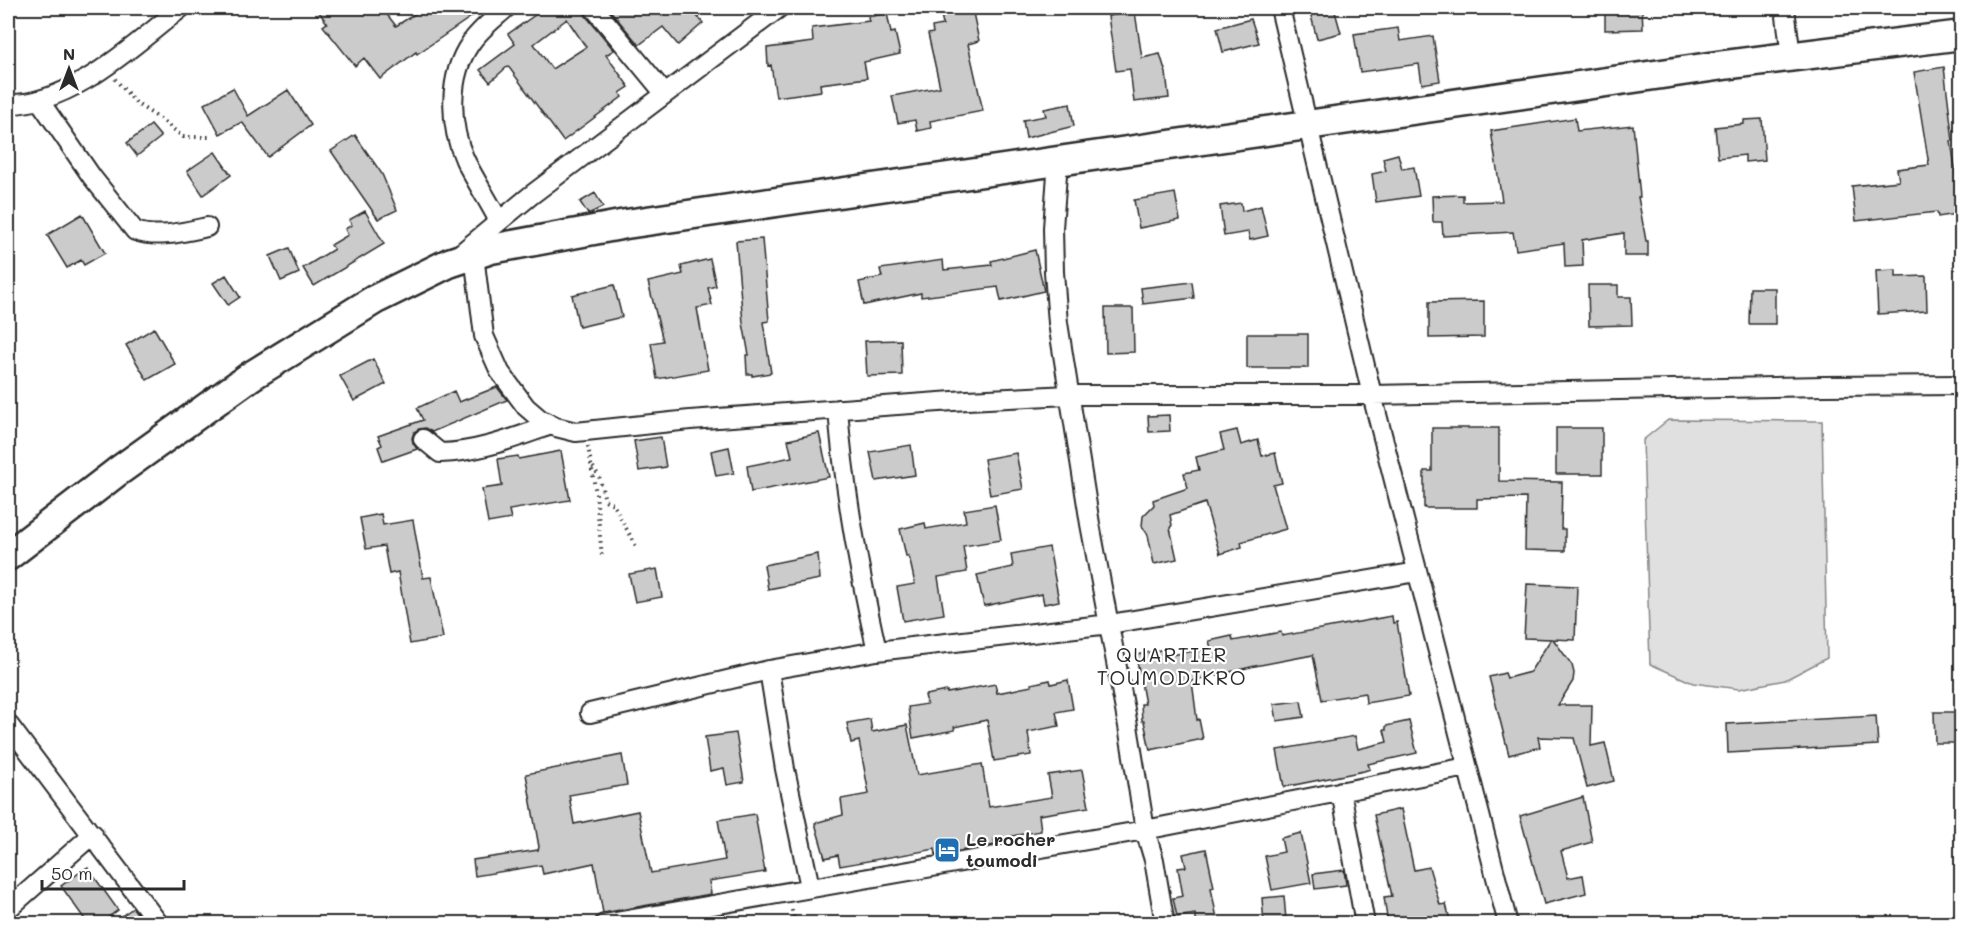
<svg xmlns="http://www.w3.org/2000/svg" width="1969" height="931" viewBox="0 0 1969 931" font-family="Mali,sans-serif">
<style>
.green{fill:#e0e0e0;stroke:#868686;stroke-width:1.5}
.building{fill:#cbcbcb;stroke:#2b2b2b;stroke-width:1.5;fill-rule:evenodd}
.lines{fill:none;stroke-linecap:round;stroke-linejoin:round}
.street-casing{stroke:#2b2b2b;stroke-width:22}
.primary-casing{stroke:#2b2b2b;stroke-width:33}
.path{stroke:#2b2b2b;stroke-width:4;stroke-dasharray:1.5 4.5;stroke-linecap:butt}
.street{stroke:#fff;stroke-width:18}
.primary{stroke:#fff;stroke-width:28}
.labels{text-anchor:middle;stroke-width:4.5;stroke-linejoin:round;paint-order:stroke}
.poi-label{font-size:18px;font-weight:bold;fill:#2b2b2b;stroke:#fff;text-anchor:start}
.neighbourhood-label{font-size:20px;letter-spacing:1.5px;fill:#2b2b2b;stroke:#fff}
</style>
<rect width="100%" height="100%" fill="#fff"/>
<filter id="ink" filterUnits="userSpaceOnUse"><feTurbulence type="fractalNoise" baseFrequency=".0167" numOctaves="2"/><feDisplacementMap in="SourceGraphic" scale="12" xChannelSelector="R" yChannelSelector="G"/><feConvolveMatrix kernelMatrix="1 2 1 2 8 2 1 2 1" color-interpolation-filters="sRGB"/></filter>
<g filter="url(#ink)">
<path class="green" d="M1668 420 1822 421 1827 658 1785 680 1739 689 1693 683 1650 664 1643 440Z"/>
<path class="building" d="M316 8H382L396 26 424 8H484L417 54 416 52 380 79 364 58 355 66 323 26 327 23Z
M545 8H583L585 15 614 50 606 55 629 87 620 93 622 97 563 141 508 66 490 82 480 70 515 44 508 34ZM567 19 586 47 552 69 534 44Z
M608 8H690L703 23 678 45 663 27 639 45Z
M940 8H972L979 41 968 44 983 111 930 121 931 128 917 131 915 120 898 123 892 96 940 87 928 34 933 33 932 27 943 25Z
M1309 8H1334L1341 33 1317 39Z
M1642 8 1643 29 1605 30V9Z
M1135 12 1142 58 1160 54 1166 73 1169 98 1134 102 1130 69 1116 71 1108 16Z
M887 13 891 33 895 32 900 54 864 62 867 78 820 84 821 91 776 97 771 65 768 66 767 48 813 42 812 28 869 21 868 17Z
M1251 19 1259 43 1223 52 1217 28Z
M1398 28 1400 41 1433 36 1440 81 1422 84 1419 64 1360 72 1354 34Z
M1944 67 1953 141H1951L1962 213 1938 217 1937 212 1856 221 1852 186 1899 181 1897 169 1929 165 1914 72Z
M233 88 248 116 288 90 311 125 268 157 242 122 220 134 204 104Z
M1070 104 1074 126 1026 138 1023 120 1046 116 1044 109Z
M1575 118 1577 131 1633 125 1640 197H1638L1646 241H1648V256H1624V233L1582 240 1583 266 1565 267 1564 243 1516 250 1513 232 1443 236 1442 222H1433L1432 196 1463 195V202L1502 201 1491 131Z
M1762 119 1765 160 1745 162V155L1718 158 1715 127 1744 124V120Z
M151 125 161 137 137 156 127 143Z
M355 135 382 174 397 210 378 219 331 151Z
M215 152 231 175 203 195 187 171Z
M1398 154 1402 169 1414 167 1419 196 1376 202 1372 174 1386 171 1383 158Z
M595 193 603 207 588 214 580 202Z
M1175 193 1180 220 1139 228 1134 200Z
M1241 203 1242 211 1261 206 1268 236 1250 240 1248 232 1224 236 1220 206Z
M365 211 384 244 314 286 303 268 334 249 331 245 348 235 345 229 352 225 349 220Z
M82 214 105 253 84 265 81 260 67 268 47 235Z
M762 239 769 321 763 322 771 373 752 376V374H747L746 355H749L743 323 736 241Z
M289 248 299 273 281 281 270 256Z
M1035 250 1044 291 1001 301 998 287 921 297V293L864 305 859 282 882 277 880 269 943 260 944 270 992 265 991 261Z
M710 259 716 286 708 288 712 305 697 308 708 370 657 379 651 343 663 341 648 282 683 274 681 266Z
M1896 270V277L1926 276 1927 311 1878 314 1876 271Z
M226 275 240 297 228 305 213 283Z
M1192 282 1194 298 1143 304 1141 288Z
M614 285 622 317 579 327 572 295Z
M1588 285H1618V297H1631L1632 325 1589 326Z
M1750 288H1775V324H1749Z
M1484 301V337L1429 338V302Z
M1105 308H1133L1134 352 1106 353Z
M154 328 175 364 147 380 126 345Z
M1247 334H1308V368H1247Z
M901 340 902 375 867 376 865 341Z
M373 359 386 384 354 401 340 376Z
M497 387 507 400 432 432 425 428 419 429 414 432 412 438 413 443 417 449 383 461 378 447 382 445 378 436 423 420 417 408 454 391 459 402Z
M1169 415 1170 431 1149 432 1148 416Z
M1432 428H1499V481L1562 482 1561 529H1565V551L1525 550 1526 498 1477 499V508H1424V471H1432Z
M1556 428H1602V474H1556Z
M1237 430 1241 445 1258 440 1262 456 1275 453 1282 483 1273 485 1286 529 1241 542 1242 547 1220 554 1205 503 1170 515 1172 525 1170 528 1177 559 1154 564 1148 535 1142 526 1143 516 1154 505 1153 500 1188 488 1184 473 1199 470 1196 457 1224 450 1220 434Z
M819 433 829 477 751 492 747 466 792 457 788 440Z
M661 437 666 467 639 471 634 441Z
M911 445 915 475 876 481 870 452Z
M729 447 734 473 716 476 711 451Z
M561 451 570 500 509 510 511 519 488 523 482 489 502 486 498 459 518 456 519 459Z
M1016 453 1023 489 990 495 984 459Z
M995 505 1001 540 963 546 967 572 938 577 944 614 903 621 897 587 915 584 909 556H906L900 529 925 523 926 529 966 522 964 510Z
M381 514 383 525 413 520 423 578 431 577 443 638 410 644 398 572 389 574 384 546 366 549 360 518Z
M1049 547 1059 601 1044 604 1042 594 984 606 977 575 1013 567 1011 554Z
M818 554 820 579 768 589 764 565Z
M657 569 662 597 635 602 629 574Z
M1527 584 1577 586 1575 640 1553 639 1572 665 1574 673 1573 681 1558 705H1592L1591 746 1605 743 1614 781 1587 788 1574 738 1538 737 1540 747 1509 755 1489 677 1505 673 1507 678 1530 672 1551 639 1524 638Z
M1392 616 1393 623 1397 622 1409 696 1366 703 1365 693 1322 700 1313 655 1255 666 1192 681 1197 720 1199 719 1203 739 1150 750 1144 721H1142L1141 704H1145L1136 655 1165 649 1166 656 1211 648 1209 641 1232 636 1233 641 1281 632 1282 636Z
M1050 680 1051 684 1068 680 1073 709 1056 712 1059 726 1028 732 1031 755 994 761 987 720 954 727 955 730 913 738 908 707 927 704 925 695 947 691V693L995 684 997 693 1032 686 1031 684Z
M1301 701 1304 717 1277 721 1274 704Z
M1934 712H1962V743H1935Z
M1876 716 1878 745 1728 753 1727 724Z
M870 719 872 732 907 725 917 775 982 764 989 807 1052 797 1048 775 1082 770 1089 807 1039 815 1041 831 994 839 995 845 936 855 935 849 840 866 838 855 825 858 815 823 843 815 841 799 869 794 859 741 851 743 847 723Z
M1409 721 1417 753 1368 764 1370 769 1364 771 1284 787 1277 750 1355 736 1358 749 1387 742 1384 730H1386V726Z
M736 733 744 782 727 785 724 768 710 771 705 737Z
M622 755 627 785 569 795 574 824 638 811 651 873 725 860 718 820 755 814 765 872 709 881 711 894 603 913 594 863 543 874 541 865 475 876 473 860 538 850 539 847 526 774Z
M1583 797 1592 842 1561 851 1568 878 1583 875 1586 893 1544 904 1520 816Z
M1401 809 1414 870 1429 867 1440 905 1446 904 1451 924H1388L1384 897 1392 896 1374 815Z
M1301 833 1311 883 1272 890 1265 856 1284 852 1281 838Z
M1206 849 1214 887 1211 888 1218 924H1197L1195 914 1177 917 1173 898 1183 896 1178 868 1186 867 1183 854Z
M86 868H88L118 910 99 924H88L61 886Z
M1344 870 1346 885 1315 889 1313 874Z
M1284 896 1286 920H1284V924H1264L1262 898Z
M133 908 145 924H110Z"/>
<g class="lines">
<g class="street-casing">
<path id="street" d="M594 8 665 94
M1280 8 1372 395 1508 924
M1785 8 1791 57
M39 100 92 177 135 231C157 239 184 232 207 227
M8 104C72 105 133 45 181 8
M1058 161 1053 228 1054 272 1058 323 1090 524 1128 726 1145 830 1154 860 1165 924
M499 221C488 200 475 180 465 160 449 125 448 76 470 44 479 30 494 19 506 8
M460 254 530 196 779 8
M474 255 484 336 500 372 526 407 540 419 556 427 576 432 690 420 967 400 1069 395H1372L1825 386 1962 385
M838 409C844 492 859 571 877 651
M423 439 440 453C479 452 514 438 551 425
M769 670 785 769 810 887
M590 713 769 670 877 651 1110 624 1417 572
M8 724 159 924
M1341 791 1365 924
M8 909 93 834
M604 924 1145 830 1467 767"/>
</g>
<g class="primary-casing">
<path id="primary" d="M8 556 117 472 251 376 374 300 449 263 491 249 626 224 1058 161 1724 65 1962 35"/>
</g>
<path class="path" d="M115 79 137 104 162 120 183 137H210
M588 446 596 494 602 557
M593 467 599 476 605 500 613 504 637 548
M792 910 795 924"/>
<use href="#street" class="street"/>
<use href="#primary" class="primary"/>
</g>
</g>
<defs>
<g id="hotel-square" transform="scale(1.35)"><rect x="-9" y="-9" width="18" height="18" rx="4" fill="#1f6fb2" stroke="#fff"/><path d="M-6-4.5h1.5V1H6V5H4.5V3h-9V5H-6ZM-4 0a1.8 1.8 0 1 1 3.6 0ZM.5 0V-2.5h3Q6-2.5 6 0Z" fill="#fff"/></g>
</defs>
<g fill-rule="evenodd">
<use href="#hotel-square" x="947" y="850"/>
</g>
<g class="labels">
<g class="poi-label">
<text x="966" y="846">Le rocher<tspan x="966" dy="21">toumodi</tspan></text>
</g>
<g class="neighbourhood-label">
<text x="1172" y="662">QUARTIER<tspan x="1172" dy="23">TOUMODIKRO</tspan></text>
</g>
</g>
<rect width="1969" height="931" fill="none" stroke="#fff" stroke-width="30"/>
<rect x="15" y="15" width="1939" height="901" fill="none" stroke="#2b2b2b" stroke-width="2" filter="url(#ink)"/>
<g transform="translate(69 69)" stroke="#ffffff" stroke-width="4.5" paint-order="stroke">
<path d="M0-4.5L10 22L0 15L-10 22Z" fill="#2b2b2b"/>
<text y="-9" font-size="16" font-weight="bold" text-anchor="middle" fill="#2b2b2b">N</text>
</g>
<path d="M42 880v9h142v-9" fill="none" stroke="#2b2b2b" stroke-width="3"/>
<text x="51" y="880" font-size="18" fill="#2b2b2b" stroke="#ffffff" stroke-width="4.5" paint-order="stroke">50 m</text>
</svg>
